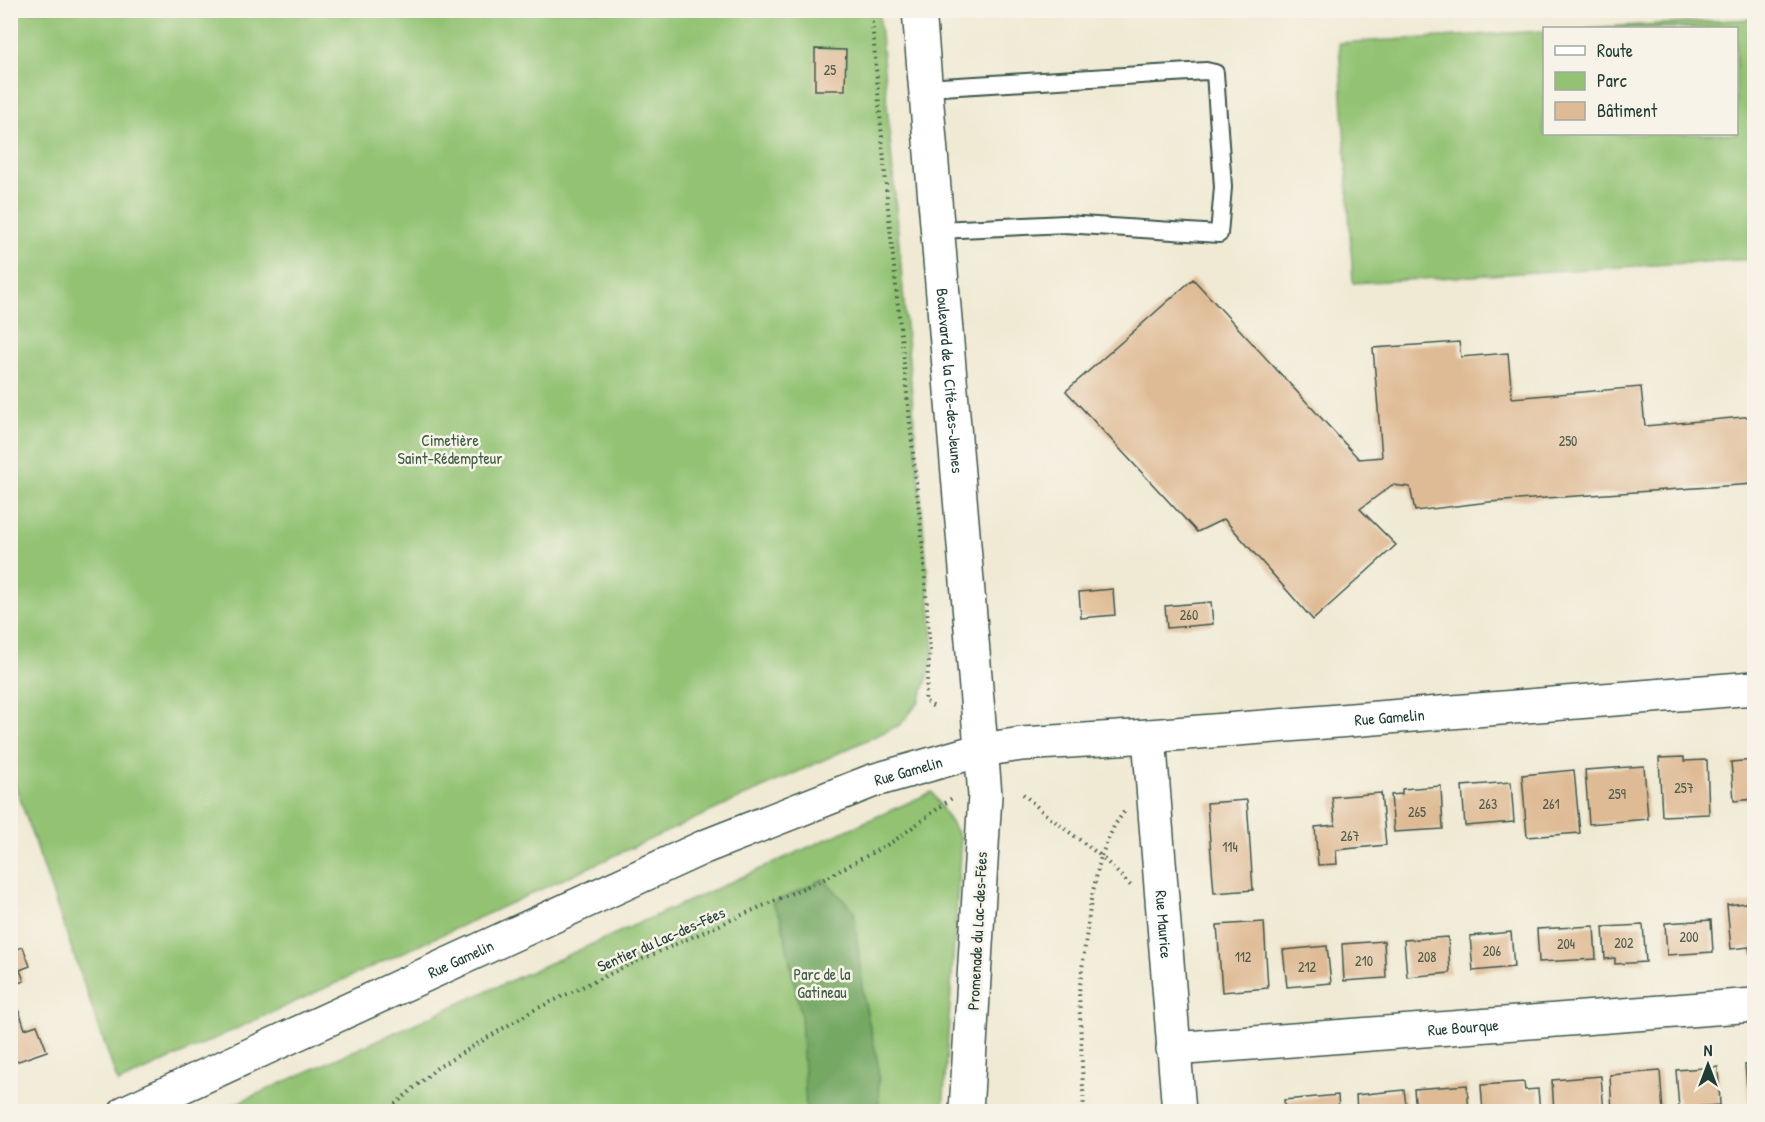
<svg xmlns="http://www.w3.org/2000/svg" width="1765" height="1122" viewBox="0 0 1765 1122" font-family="'Patrick Hand',sans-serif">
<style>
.green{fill:#92c272;stroke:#588053;stroke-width:1.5}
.forest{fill:#75a864;stroke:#4a724c;stroke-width:1.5}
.building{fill:#dfbb95}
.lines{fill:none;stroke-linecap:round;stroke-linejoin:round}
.lane-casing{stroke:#3e574c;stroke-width:20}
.street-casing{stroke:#3e574c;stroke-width:36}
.secondary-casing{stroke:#3e574c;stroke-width:36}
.path{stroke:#3e574c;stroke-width:4;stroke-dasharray:1.5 4.5;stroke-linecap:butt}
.lane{stroke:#fff;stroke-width:16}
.street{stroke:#fff;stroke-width:33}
.secondary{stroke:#fff;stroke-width:33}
.labels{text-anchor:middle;stroke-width:5;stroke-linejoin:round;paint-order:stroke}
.number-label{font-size:14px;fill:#4f5c4c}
.street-label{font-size:16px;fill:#1f3d34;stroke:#f7f3e8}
.park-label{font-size:16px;fill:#3c5e44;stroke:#f7f3e8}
</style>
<rect width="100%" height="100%" fill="#f7f3e8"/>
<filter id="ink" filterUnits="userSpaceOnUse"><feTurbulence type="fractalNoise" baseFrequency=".0167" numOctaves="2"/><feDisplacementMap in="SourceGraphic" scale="12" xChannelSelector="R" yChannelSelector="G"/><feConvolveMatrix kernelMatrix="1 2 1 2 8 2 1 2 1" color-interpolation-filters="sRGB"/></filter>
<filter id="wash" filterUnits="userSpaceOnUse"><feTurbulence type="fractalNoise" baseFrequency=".008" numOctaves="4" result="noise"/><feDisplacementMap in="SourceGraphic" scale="24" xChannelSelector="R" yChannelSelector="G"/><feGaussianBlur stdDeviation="1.35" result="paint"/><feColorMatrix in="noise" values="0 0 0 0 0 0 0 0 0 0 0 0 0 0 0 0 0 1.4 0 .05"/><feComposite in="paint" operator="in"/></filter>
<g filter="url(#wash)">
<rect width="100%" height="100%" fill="#f0ead4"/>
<path class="green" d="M10 11H879L934 652 927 680 918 703 900 725 118 1083 11 773Z
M1754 19V259L1353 283 1339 43 1544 31V134H1736V28H1587Z
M932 792 961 839 943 1111 217 1112Z"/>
<path class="forest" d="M824 879 854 911 863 995 878 1063 879 1111H806L801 1015 781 918 772 903Z"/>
<g id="blocks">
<path class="building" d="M815 49 846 50 845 90H815Z
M1193 279 1359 459 1382 457 1373 348 1459 342 1461 357 1508 353 1512 398 1641 387 1645 426 1754 416V484L1489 502 1415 511 1410 487 1392 485 1360 509 1396 545 1313 620 1224 519 1197 532 1066 391Z
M1113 589 1115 615 1081 618 1079 592Z
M1211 602 1213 624 1167 628 1165 606Z
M1684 757V761L1707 760 1709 814 1662 816 1659 758Z
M1754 760V799L1734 801 1731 762Z
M1644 766 1648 819 1589 824 1585 770Z
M1574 770 1580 833 1527 837 1522 775Z
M1511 782 1514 822 1465 826 1462 786Z
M1441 786 1443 829 1394 832 1391 795 1402 794V789Z
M1381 793 1386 845 1336 850 1337 864 1318 865 1315 827 1335 825 1332 797Z
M1247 800 1253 890 1214 893 1207 803Z
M1754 902V954H1750L1749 947 1731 949 1727 905Z
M1711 920 1713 952 1667 955 1665 923Z
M1264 922 1268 988 1222 992 1217 925Z
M1643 925 1646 962 1615 964V958L1605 959 1603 927Z
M1594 926 1596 959 1539 962 1537 929Z
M1511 932 1514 967 1473 971 1470 936Z
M1448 937 1450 973 1407 977 1404 940Z
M1384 941 1386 978 1344 981 1342 944Z
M1327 946 1331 983 1287 987 1283 950Z
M23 947 30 966 20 970 24 981 10 986V951Z
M15 999 25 1029 37 1025 47 1051 10 1064V1001Z
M1754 1064V1107L1749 1108 1745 1065Z
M1718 1067 1720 1105 1679 1108 1676 1070Z
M1660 1071 1663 1112H1612L1610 1075Z
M1601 1076 1604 1112H1554L1552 1080Z
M1524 1082 1525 1090 1538 1089 1540 1112H1483L1481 1085Z
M1467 1085 1469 1112H1416L1414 1089Z
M1404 1090 1407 1112H1357L1356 1095Z
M1338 1095 1339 1112H1285L1284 1100Z
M1280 1106V1112H1230V1108Z"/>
</g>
</g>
<g filter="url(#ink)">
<use href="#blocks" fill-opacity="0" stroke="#3e574c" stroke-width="1.5"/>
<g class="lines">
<g class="lane-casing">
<path id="lane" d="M925 88 1206 71 1215 73 1223 187 1219 234 1065 224 938 230"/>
</g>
<g class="street-casing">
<g id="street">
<path id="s1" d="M1149 736 1179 1112"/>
<path id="s2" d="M1173 1049 1754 1005"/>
<path id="s3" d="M126 1112 704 847 872 781 981 750"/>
</g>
</g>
<g class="secondary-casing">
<g id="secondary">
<path id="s4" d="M919 10 985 795 966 1112"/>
<path id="s5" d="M981 750 1022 744 1149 736 1754 688"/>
</g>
</g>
<path class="path" d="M871 10 888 208 923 550 930 651 925 701 934 707
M1023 794 1044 813 1101 856 1091 900 1079 992 1084 1112
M1124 812 1114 826 1101 856 1131 886
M386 1112 437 1068 532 1011 624 967 824 879 894 841 952 798"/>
<use href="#lane" class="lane"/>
<use href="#street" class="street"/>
<use href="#secondary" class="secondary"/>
</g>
</g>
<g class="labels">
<g class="number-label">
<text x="830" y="75">25</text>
<text x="1568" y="446">250</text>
<text x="1189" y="620">260</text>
<text x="1684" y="793">257</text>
<text x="1617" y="799">259</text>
<text x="1488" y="809">263</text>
<text x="1551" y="809">261</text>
<text x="1417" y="817">265</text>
<text x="1350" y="841">267</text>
<text x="1230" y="852">114</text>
<text x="1689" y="942">200</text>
<text x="1624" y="948">202</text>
<text x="1566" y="949">204</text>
<text x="1492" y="956">206</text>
<text x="1243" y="962">112</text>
<text x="1427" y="962">208</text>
<text x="1364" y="966">210</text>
<text x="1307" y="972">212</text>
</g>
<g class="street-label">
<text dy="6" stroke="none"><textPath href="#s4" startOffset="372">Boulevard de la Cité-des-Jeunes</textPath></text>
<text dy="6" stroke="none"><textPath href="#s5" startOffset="410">Rue Gamelin</textPath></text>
<text dy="6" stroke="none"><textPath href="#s3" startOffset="854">Rue Gamelin</textPath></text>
<text dy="6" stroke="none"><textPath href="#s1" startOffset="189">Rue Maurice</textPath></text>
<text transform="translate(977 931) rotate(-87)" y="6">Promenade du Lac-des-Fées</text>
<text transform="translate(661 939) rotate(-24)" y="6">Sentier du Lac-des-Fées</text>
<text dy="6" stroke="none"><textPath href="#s3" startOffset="368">Rue Gamelin</textPath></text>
<text dy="6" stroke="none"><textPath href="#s2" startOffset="291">Rue Bourque</textPath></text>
</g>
<g class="park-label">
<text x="450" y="446">Cimetière<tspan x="450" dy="18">Saint-Rédempteur</tspan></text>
<text x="822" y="980">Parc de la<tspan x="822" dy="18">Gatineau</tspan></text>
</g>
</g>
<rect width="1765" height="1122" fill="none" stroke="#f7f3e8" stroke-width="36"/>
<rect x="1543" y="27" width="195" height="108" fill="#f7f3e8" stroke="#a1aaa0" stroke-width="1.5"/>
<rect x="1555" y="46" width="30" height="9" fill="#ffffff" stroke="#a1aaa0" stroke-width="1.5"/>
<text x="1597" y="57" font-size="18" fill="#1f3d34">Route</text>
<rect x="1555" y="72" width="30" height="18" fill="#92c272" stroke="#a1aaa0" stroke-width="1.5"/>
<text x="1597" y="87" font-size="18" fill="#1f3d34">Parc</text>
<rect x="1555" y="102" width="30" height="18" fill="#dfbb95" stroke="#a1aaa0" stroke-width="1.5"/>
<text x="1597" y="117" font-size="18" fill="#1f3d34">Bâtiment</text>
<g transform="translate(1708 1065)" stroke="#f7f3e8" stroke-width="4.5" paint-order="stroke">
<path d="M0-4.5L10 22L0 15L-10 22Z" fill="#1f3d34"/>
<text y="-9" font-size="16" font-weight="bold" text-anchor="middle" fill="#1f3d34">N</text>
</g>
</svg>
